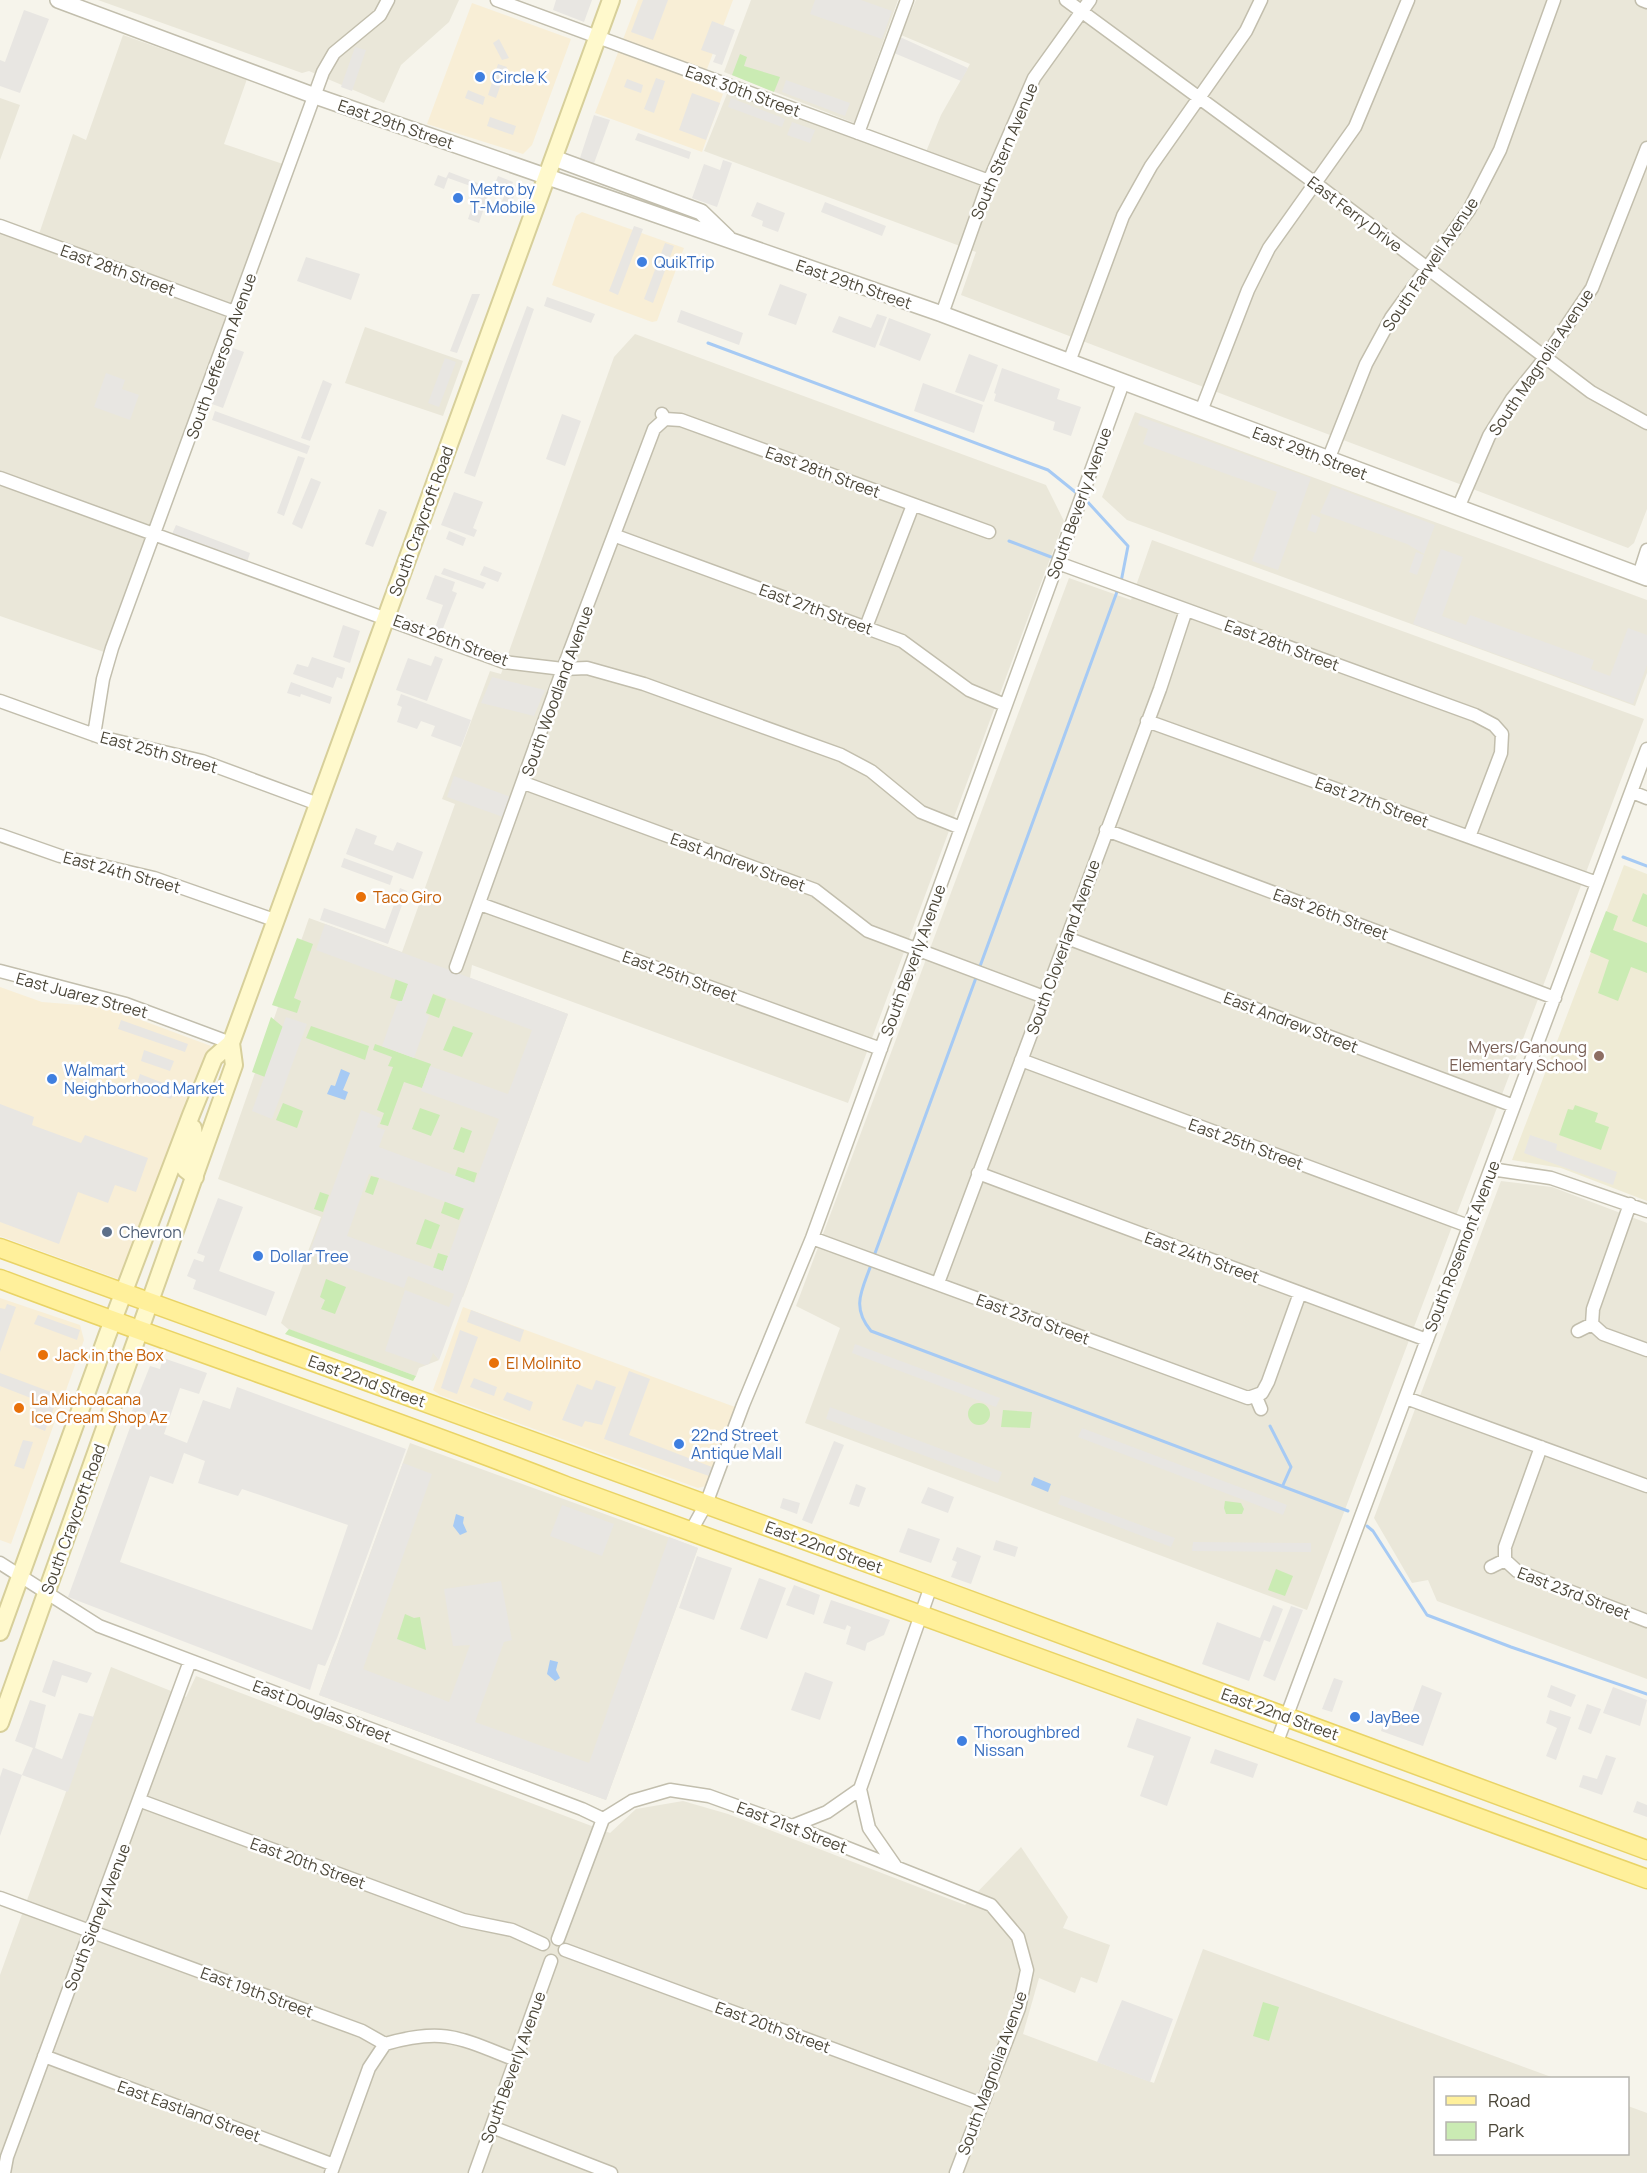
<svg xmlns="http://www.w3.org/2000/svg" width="1647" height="2173" viewBox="0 0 1647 2173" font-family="Manrope,sans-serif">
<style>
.residential{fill:#eae7d9}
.commercial{fill:#f8eed6}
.education{fill:#efebd5}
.green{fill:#caebb3}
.parking{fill:#e8e6e2;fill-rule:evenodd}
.water{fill:#a6caf4}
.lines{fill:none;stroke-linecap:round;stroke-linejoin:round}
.stream{stroke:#a6caf4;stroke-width:3}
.minor-casing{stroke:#c2bead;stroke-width:15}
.tertiary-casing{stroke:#c2bead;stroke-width:18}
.secondary-casing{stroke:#d7cf9a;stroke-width:20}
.primary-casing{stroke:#e9d366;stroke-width:21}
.minor{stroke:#fff;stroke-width:12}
.tertiary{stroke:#fff;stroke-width:15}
.secondary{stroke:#fff9cc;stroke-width:16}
.primary{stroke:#fff09b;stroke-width:18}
.shop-dot{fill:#3f7fe0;stroke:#fff;stroke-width:2}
.food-dot{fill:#e8710a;stroke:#fff;stroke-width:2}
.education-dot{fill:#8d6e63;stroke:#fff;stroke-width:2}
.service-dot{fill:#5c6f8a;stroke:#fff;stroke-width:2}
.labels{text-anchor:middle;stroke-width:5;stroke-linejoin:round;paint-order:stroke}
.shop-label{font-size:16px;fill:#366cbe;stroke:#fff;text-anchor:start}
.street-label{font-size:16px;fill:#4b4638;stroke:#fff}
.food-label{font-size:16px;fill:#c56008;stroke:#fff;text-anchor:start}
.education-label{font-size:16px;fill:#785e54;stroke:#fff;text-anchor:end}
.service-label{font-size:16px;fill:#4e5e75;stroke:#fff;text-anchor:start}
</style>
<rect width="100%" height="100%" fill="#f6f4eb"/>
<path class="residential" d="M98 0H459L449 22 401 65 384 103 309 71 302 73Z
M751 0H898L854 123 724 72Z
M916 0H1647V509L1634 543 1628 548 961 295 976 252 704 151 729 89 921 164 941 115 970 64 901 35Z
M123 35 247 79 224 144 283 164 104 652 0 616V220L39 234 73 134 86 140Z
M0 98 20 105 0 160Z
M365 327 463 361 443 416 345 383Z
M635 334 1046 485 1064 521 848 1103 472 965 470 978 568 1014 463 1297 455 1294 433 1352 439 1360 419 1368 416 1376 288 1329 281 1323 321 1217 218 1179 309 918 402 952 455 804 442 799 490 671 501 674 614 357Z
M1135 412 1647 600V673L1635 706 1127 520 1102 497Z
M1152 540 1644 719 1307 1610 805 1423 840 1328 796 1306 1069 578 1131 600Z
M1501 1181 1552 1187 1647 1223V1679L1437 1601 1428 1580 1412 1583 1374 1518Z
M410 1443 698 1548 606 1800 319 1695Z
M111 1667 186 1697 196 1676 610 1833 636 1809 683 1801 728 1814 965 1905 1021 1847 1068 1917 1063 1928 1110 1945 1097 1983 1081 1977 1075 1993 1039 1978 1023 2034 1154 2083 1203 1949 1554 2078H1436V2154H1628V2106L1647 2113V2173H0V1975Z"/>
<path class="commercial" d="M638 0H733L701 85 723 94 702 152 595 113Z
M472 3 571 39 532 145 523 154 427 124Z
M582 212 684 248 657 321 652 322 552 285 576 216Z
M0 987 42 1002 106 1007 211 1046 121 1280 0 1236Z
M0 1298 80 1325 84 1340 11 1544 0 1540Z
M463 1307 735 1407 706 1486 698 1488 440 1395 433 1390Z"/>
<path class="education" d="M1624 865 1647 874V1201L1561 1168 1512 1160Z"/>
<path class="green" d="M740 54 747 57 744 66 780 77 774 92 732 75Z
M1643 893 1647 895V927L1632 921Z
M1606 911 1618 916 1613 930 1647 943V973L1631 967 1618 1001 1598 993 1609 960 1590 952Z
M297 938 313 944 294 998 301 1001 297 1013 272 1005Z
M396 978 409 982 402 1002 390 998Z
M433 994 446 999 439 1018 426 1013Z
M271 1017 283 1027 265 1077 252 1072Z
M311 1026 369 1046 365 1060 306 1038Z
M453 1026 473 1033 462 1057 443 1050Z
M375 1044 431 1064 422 1088 404 1082 388 1126 380 1124 384 1113 377 1110 393 1067 388 1066 392 1057 373 1050Z
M283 1103 303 1111 297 1128 276 1120Z
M1575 1105 1598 1113 1595 1122 1609 1127 1601 1150 1559 1135 1568 1109 1573 1110Z
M420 1108 440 1115 431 1136 412 1129Z
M461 1127 472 1131 464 1153 453 1149Z
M458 1167 477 1173 474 1183 455 1176Z
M371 1176 379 1178 373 1195 365 1192Z
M320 1192 329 1195 323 1212 314 1209Z
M445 1201 464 1208 459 1220 441 1213Z
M425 1219 440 1225 431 1249 416 1244Z
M438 1253 448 1256 443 1271 433 1268Z
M326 1279 346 1287 335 1314 321 1309 325 1300 320 1297Z
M289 1329 416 1376 413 1381 285 1334Z
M968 1414a11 11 0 1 1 22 0a11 11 0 1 1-22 0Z
M1003 1410 1032 1412 1030 1428 1001 1427Z
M1225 1501 1241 1503 1244 1509 1242 1514H1226L1224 1508Z
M1276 1569 1293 1576 1285 1596 1268 1590Z
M405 1614 414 1618 420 1617 426 1650 397 1639Z
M1263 2002 1279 2007 1269 2041 1253 2036Z"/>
<path class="parking" d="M556 0H592L584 22 553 10Z
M643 0H668L653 40 631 32Z
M815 0H861L892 11 882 39 810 14Z
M24 10 49 19 20 93 0 86V60L5 62Z
M712 21 735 30 722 65 713 62 716 55 701 50Z
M900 37 968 68 961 81 894 53Z
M499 39 509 58 502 60 493 43Z
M355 47 366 50 352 91 341 87Z
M498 64 507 67 496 98 488 95Z
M656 78 665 81 654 113 644 109Z
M627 79 643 85 641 93 624 87Z
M786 80 850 103 845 116 782 92Z
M468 90 485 97 483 105 465 98Z
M692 93 720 103 706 140 679 130Z
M731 98 785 119 782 127 728 107Z
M594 115 610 120 593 166 579 161Z
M490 117 516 126 513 135 487 126Z
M792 122 815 130 810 143 787 135Z
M638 133 691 152 689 159 635 140Z
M723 160 732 163 717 207 692 198 704 164 720 170Z
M449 172 478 183 476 188 448 178 444 189 434 185 438 175 446 178Z
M498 176 513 182 510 189 516 191 508 212 499 209 506 191 494 186Z
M477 192 488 196 479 223 468 219Z
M757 202 785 213 778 232 762 226 763 221 751 216Z
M825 202 886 226 882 236 821 212Z
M634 226 643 229 618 295 609 291Z
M665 243 674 246 653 303 644 299Z
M306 257 360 274 351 300 297 281Z
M780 284 807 294 796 325 768 315Z
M472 294H480L457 353 450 351Z
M547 297 595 314 591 323 544 306Z
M527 306 534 309 475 477 464 473Z
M681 310 743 333 739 345 677 322Z
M877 314 887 317 875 348 832 332 839 316 871 328Z
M889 318 931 334 920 361 879 345Z
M233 348 244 352 223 408 212 404Z
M969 354 998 365 984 402 955 392Z
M445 358 456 362 439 407 428 403Z
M1002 368 1060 389 1057 399 1081 407 1071 436 1053 430 1055 422 994 401 996 394 994 393Z
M106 373 125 380 122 389 139 395 130 420 94 407Z
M323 380 332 384 310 441 301 438Z
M923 383 983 405 974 433 914 411Z
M215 411 310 446 307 454 212 420Z
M562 414 581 421 565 466 546 459Z
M1141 417 1311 478 1278 570 1252 561 1277 492 1143 444 1148 429 1138 425Z
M298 456 305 458 284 516 277 513Z
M311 478 321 482 302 529 292 524Z
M1332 486 1435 525 1424 554 1407 544 1320 513Z
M454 492 483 502 473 528 477 530 474 537 441 525Z
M379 509 387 512 373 547 365 544Z
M1312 514 1321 518 1316 533 1307 530Z
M176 525 250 553 247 562 172 534Z
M449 531 466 538 463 546 446 539Z
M1441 549 1463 557 1442 616 1466 625 1470 615 1594 660 1591 669 1610 676 1628 628 1647 635V665L1633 704 1413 624Z
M1416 552 1424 555 1417 575 1409 572Z
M484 566 502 573 498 582 480 575Z
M444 568 486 583 483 589 441 574Z
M435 575 455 582 452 591 457 593 442 631 435 628 443 605 426 599Z
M343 625 360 631 350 663 333 657Z
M435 656 443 659 427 701 396 690 408 658 431 666Z
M312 657 345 668 342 679 337 677 333 688 293 674 297 664 308 667Z
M492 677 545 690 534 716 481 703Z
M291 682 332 697 330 704 301 694 300 697 287 693Z
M401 694 471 720 461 747 431 736 435 726 421 721 417 729 397 722 402 707 397 705Z
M454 776 511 797 503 817 447 797Z
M356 828 377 836 374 844 393 851 397 842 423 852 413 879 346 854Z
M344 858 393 876 390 885 341 867Z
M400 888 407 891 388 944 320 920 324 908 385 929Z
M325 924 568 1014 439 1360 433 1353 429 1364 425 1365 385 1351 405 1290 449 1307 454 1294 408 1276 404 1288 309 1254 361 1110 381 1118 377 1127 385 1130 379 1147 475 1183 499 1119 421 1091 430 1066 508 1094 532 1030 433 993 425 1014 429 1016 414 1058 382 1046 396 1007 399 1001H402L408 984 316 950ZM369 1174 465 1209 443 1271 347 1236Z
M286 1017 307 1024 272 1119 252 1111Z
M121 1020 188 1044 185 1052 118 1029Z
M144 1050 174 1061 170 1071 141 1061Z
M140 1074 176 1088 171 1099 136 1086Z
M0 1104 34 1117 32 1125 81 1143 85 1135 148 1158 136 1192 115 1185 108 1203 78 1192 59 1244 0 1222Z
M1530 1135 1557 1144 1556 1150 1617 1172 1613 1185 1524 1153Z
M218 1198 243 1207 219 1271 275 1292 266 1316 193 1289 196 1280 187 1276 194 1259 203 1262 205 1256 197 1253Z
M7 1304 16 1307 0 1352V1308L5 1309Z
M471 1310 524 1330 520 1342 467 1322Z
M38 1315 80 1330 77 1340 34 1324Z
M460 1330 478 1337 457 1394 441 1388Z
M855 1344 1000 1398 996 1407 852 1353Z
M163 1358 207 1373 199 1394 180 1388 164 1434 187 1443 203 1400 230 1409 237 1387 406 1449 337 1638 325 1666 318 1664 310 1690 68 1597 132 1422 128 1421 150 1366 160 1369ZM184 1453 205 1461 198 1483 238 1496 242 1489 348 1525 312 1630 120 1562 150 1476 173 1484Z
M629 1371 650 1379 629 1435 712 1467 709 1476 604 1439Z
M0 1373 59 1395 45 1431 33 1426 38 1413 32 1411 36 1400 0 1386Z
M474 1378 497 1387 494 1396 470 1387Z
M596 1380 616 1387 602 1425 585 1421 582 1427 562 1420 577 1384 592 1390Z
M507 1392 533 1402 530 1411 503 1400Z
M830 1407 1002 1472 998 1483 826 1419Z
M1082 1428 1287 1505 1283 1515 1078 1437Z
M23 1440 33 1442 24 1469 14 1466Z
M834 1441 844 1445 812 1524 802 1520Z
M403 1463 432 1474 363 1669 449 1702 470 1645 453 1646 444 1589 501 1581 512 1640 504 1642 475 1722 589 1763 669 1537 698 1548 606 1800 319 1695Z
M856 1484 866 1488 859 1507 849 1504Z
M928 1487 954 1497 948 1513 921 1503Z
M1061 1495 1175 1538 1171 1547 1058 1504Z
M783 1498 800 1503 797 1514 780 1508Z
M562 1505 614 1524 602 1556 550 1536Z
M908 1528 940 1539 931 1563 899 1552Z
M996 1540 1018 1547 1015 1557 993 1550Z
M1193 1542 1311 1543V1552L1192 1551Z
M957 1547 981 1556 971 1584 951 1577 957 1562 952 1560Z
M697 1556 732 1568 714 1620 679 1608Z
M759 1578 786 1588 767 1639 740 1629Z
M794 1585 820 1595 814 1615 786 1605Z
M831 1600 890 1620 884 1635 867 1643 865 1651 846 1644 851 1627 847 1625 845 1630 823 1623Z
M1273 1605 1283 1609 1270 1642 1264 1640 1249 1681 1202 1664 1217 1622 1260 1638Z
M1291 1606 1303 1610 1275 1681 1263 1676Z
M53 1660 92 1673 87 1683 62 1675 55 1697 42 1692Z
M805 1672 833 1682 820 1720 791 1710Z
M1334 1678 1343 1681 1332 1712 1322 1709Z
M1422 1685 1442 1693 1423 1746 1381 1731 1385 1718 1407 1726Z
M1551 1685 1576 1695 1571 1707 1547 1697Z
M1613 1687 1647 1700 1640 1726 1603 1713Z
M30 1700 46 1705 35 1748 62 1759 79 1713 94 1717 68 1792 22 1775 0 1836V1777L3 1768 22 1775 33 1748 15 1741Z
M1587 1704 1601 1709 1591 1734 1578 1729Z
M1550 1710 1571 1717 1556 1760 1546 1756 1557 1728 1546 1723Z
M1137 1718 1191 1737 1167 1806 1140 1796 1154 1756 1127 1747Z
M1215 1749 1258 1764 1253 1778 1210 1763Z
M1606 1755 1616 1758 1602 1795 1579 1787 1583 1775 1597 1779Z
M1637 1801 1647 1805V1817L1633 1812Z
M1122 2000 1173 2019 1150 2082 1097 2062Z"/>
<path class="water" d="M341 1069 350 1073 343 1090 348 1092 345 1100 327 1094 331 1085 335 1086Z
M1034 1477 1051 1484 1048 1492 1031 1485Z
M456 1514 464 1517 463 1523 467 1532 460 1535 453 1526Z
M550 1660 558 1662 556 1670 560 1678 555 1681 547 1674Z"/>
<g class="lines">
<path class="stream" d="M708 343 1048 470 1079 495
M1085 499 1128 546 1121 582
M1009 541 1051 557
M1623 857 1647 866
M979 969 1118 589
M874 1256 977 975
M872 1262C863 1289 850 1306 871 1331L1348 1511
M1270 1426 1291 1467 1283 1485
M1367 1526 1373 1531 1427 1615 1511 1647 1647 1694"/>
<g class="minor-casing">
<path id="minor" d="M497 0 989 181
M1066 0 1315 183 1591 392 1647 423
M1642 0 1647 2
M858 133 907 0
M0 226 237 313
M942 314 989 181 1034 78 1090 0
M1069 362 1123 216 1151 166 1246 31 1261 0
M1201 411 1248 290 1269 248 1355 127 1408 0
M662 414 665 419 681 420 989 532
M1328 460 1366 364 1391 318 1469 210 1500 150 1554 0
M0 478 504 662 563 669 587 668 644 684 841 755 871 771 921 812 961 828
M1458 508 1489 436 1512 399 1545 358 1592 288 1647 148
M616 536 902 641 969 690 1005 705
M1058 563 1475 715 1494 725 1502 734
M1639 575 1647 550
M866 627 913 505
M0 701 100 737 202 761 318 804
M1147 721 1597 883
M94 735 103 679 112 648 323 72 334 53 380 15 388 0
M524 783 815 890 868 931 1044 997
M1632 792 1647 798
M1106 830 1555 998
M0 835 60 856 154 878 277 921
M1469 837 1501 753 1502 734
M480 904 881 1049
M1067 938 1514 1106
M456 967 563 669 654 429 665 419
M0 971 126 1004 231 1043
M1021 1060 1471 1227
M1491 1169 1551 1178 1647 1211
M978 1173 1427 1340
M812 1238 1248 1398 1262 1393 1268 1382 1300 1293
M938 1283 1160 689 1186 610
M1592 1324 1593 1309 1630 1204
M1592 1324 1603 1334 1647 1350
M1578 1331 1592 1324
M1256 1397 1261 1409
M1406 1398 1647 1486
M691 1531 706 1504 743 1405 812 1238 1123 383
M1505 1560 1517 1571 1647 1621
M1505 1560V1547L1541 1447
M0 1563 99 1626 582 1809 603 1819
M1491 1567 1505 1560
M1277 1742 1647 749
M860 1789 869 1828 896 1867
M141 1801 463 1920 512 1930 543 1944
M603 1819 632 1801 670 1790 709 1796 792 1826 991 1905 1018 1937 1027 1970 1019 2008 956 2173
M792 1826 827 1812 860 1789 931 1586
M0 1898 362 2031 385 2044C444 2027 460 2038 516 2060
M558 1939 603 1819
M565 1950 982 2104
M44 2056 334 2165
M492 2127 611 2173
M4 2173 7 2157 190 1661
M331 2173 369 2068 385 2044
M475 2173 551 1961"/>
</g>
<g class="tertiary-casing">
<path id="tertiary" d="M58 0 315 96 942 314 1647 578
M554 158 701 212 728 238"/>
</g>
<g class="secondary-casing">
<path id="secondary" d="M193 1128 194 1137 185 1169 195 1177
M0 1632 107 1336 191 1115 214 1058 231 1043
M0 1723 234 1065 231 1043 611 0"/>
</g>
<g class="primary-casing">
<path id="primary" d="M0 1248 931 1586 1647 1850
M0 1279C188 1350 379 1413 566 1486L1647 1879"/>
</g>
<use href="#minor" class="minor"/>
<use href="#tertiary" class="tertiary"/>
<use href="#secondary" class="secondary"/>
<use href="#primary" class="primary"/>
</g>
<g class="shop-dot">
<circle cx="480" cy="77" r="6"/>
<circle cx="458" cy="198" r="6"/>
<circle cx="642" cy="262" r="6"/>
<circle cx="52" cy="1079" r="6"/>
<circle cx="258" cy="1256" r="6"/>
<circle cx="679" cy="1444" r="6"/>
<circle cx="1355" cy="1717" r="6"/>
<circle cx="962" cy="1741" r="6"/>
</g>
<g class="food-dot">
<circle cx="361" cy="897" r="6"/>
<circle cx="43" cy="1355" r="6"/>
<circle cx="494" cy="1363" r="6"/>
<circle cx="19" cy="1408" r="6"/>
</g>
<circle class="education-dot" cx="1599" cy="1056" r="6"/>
<circle class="service-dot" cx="107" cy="1232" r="6"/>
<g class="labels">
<g class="shop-label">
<text x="492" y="83">Circle K</text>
<text x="470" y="195">Metro by<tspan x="470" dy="18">T-Mobile</tspan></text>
<text x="654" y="268">QuikTrip</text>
<text x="64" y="1076">Walmart<tspan x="64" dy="18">Neighborhood Market</tspan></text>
<text x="270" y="1262">Dollar Tree</text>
<text x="691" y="1441">22nd Street<tspan x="691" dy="18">Antique Mall</tspan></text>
<text x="1367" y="1723">JayBee</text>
<text x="974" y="1738">Thoroughbred<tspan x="974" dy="18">Nissan</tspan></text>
</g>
<g class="street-label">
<text transform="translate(743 91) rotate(20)" y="6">East 30th Street</text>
<text transform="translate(396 124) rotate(19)" y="6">East 29th Street</text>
<text transform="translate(1004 151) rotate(-67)" y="6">South Stern Avenue</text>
<text transform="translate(1355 214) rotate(37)" y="6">East Ferry Drive</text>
<text transform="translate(1430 264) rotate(-56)" y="6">South Farwell Avenue</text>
<text transform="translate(118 270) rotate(20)" y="6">East 28th Street</text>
<text transform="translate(854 284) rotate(19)" y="6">East 29th Street</text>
<text transform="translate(221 356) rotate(-70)" y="6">South Jefferson Avenue</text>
<text transform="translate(1541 362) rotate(-56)" y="6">South Magnolia Avenue</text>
<text transform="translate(1310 453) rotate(21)" y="6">East 29th Street</text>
<text transform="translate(823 472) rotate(20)" y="6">East 28th Street</text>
<text transform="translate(1079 503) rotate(-70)" y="6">South Beverly Avenue</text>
<text transform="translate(421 521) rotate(-70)" y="6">South Craycroft Road</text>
<text transform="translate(816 609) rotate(20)" y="6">East 27th Street</text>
<text transform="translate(451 640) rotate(20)" y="6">East 26th Street</text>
<text transform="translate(1282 645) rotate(20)" y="6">East 28th Street</text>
<text transform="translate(557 691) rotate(-70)" y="6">South Woodland Avenue</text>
<text transform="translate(159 752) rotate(15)" y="6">East 25th Street</text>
<text transform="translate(1372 802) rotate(20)" y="6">East 27th Street</text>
<text transform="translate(738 862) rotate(20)" y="6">East Andrew Street</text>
<text transform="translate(122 872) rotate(15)" y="6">East 24th Street</text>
<text transform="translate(1331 914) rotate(20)" y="6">East 26th Street</text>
<text transform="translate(1063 947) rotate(-70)" y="6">South Cloverland Avenue</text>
<text transform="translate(913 960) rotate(-70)" y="6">South Beverly Avenue</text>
<text transform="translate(680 976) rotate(20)" y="6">East 25th Street</text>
<text transform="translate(82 995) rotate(15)" y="6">East Juarez Street</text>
<text transform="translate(1291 1022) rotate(21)" y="6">East Andrew Street</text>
<text transform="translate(1246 1144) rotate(20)" y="6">East 25th Street</text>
<text transform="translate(1462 1246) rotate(-69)" y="6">South Rosemont Avenue</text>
<text transform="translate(1202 1257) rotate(20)" y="6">East 24th Street</text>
<text transform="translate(1033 1319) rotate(20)" y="6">East 23rd Street</text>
<text transform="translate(367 1381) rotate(20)" y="6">East 22nd Street</text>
<text transform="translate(73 1519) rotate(-70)" y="6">South Craycroft Road</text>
<text transform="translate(824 1547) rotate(20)" y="6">East 22nd Street</text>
<text transform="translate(1574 1593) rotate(21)" y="6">East 23rd Street</text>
<text transform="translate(322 1711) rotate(21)" y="6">East Douglas Street</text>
<text transform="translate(1280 1714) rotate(20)" y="6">East 22nd Street</text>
<text transform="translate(792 1827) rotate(21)" y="6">East 21st Street</text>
<text transform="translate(308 1863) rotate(20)" y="6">East 20th Street</text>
<text transform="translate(97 1917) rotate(-69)" y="6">South Sidney Avenue</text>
<text transform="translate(257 1992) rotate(20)" y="6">East 19th Street</text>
<text transform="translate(773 2027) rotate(20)" y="6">East 20th Street</text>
<text transform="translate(513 2067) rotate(-70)" y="6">South Beverly Avenue</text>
<text transform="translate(992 2073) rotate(-70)" y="6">South Magnolia Avenue</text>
<text transform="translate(189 2111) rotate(20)" y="6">East Eastland Street</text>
</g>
<g class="food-label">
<text x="373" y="903">Taco Giro</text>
<text x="55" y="1361">Jack in the Box</text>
<text x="506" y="1369">El Molinito</text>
<text x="31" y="1405">La Michoacana<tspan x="31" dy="18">Ice Cream Shop Az</tspan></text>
</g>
<g class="education-label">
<text x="1587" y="1053">Myers/Ganoung<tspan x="1587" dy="18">Elementary School</tspan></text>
</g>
<g class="service-label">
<text x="119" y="1238">Chevron</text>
</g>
</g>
<rect x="1434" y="2077" width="195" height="78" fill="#ffffff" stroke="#b7b5af" stroke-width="1.5"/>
<rect x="1446" y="2096" width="30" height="9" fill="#fff09b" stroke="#b7b5af" stroke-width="1.5"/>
<text x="1488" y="2107" font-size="18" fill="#4b4638">Road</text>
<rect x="1446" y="2122" width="30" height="18" fill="#caebb3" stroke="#b7b5af" stroke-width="1.5"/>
<text x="1488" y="2137" font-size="18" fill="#4b4638">Park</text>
</svg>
